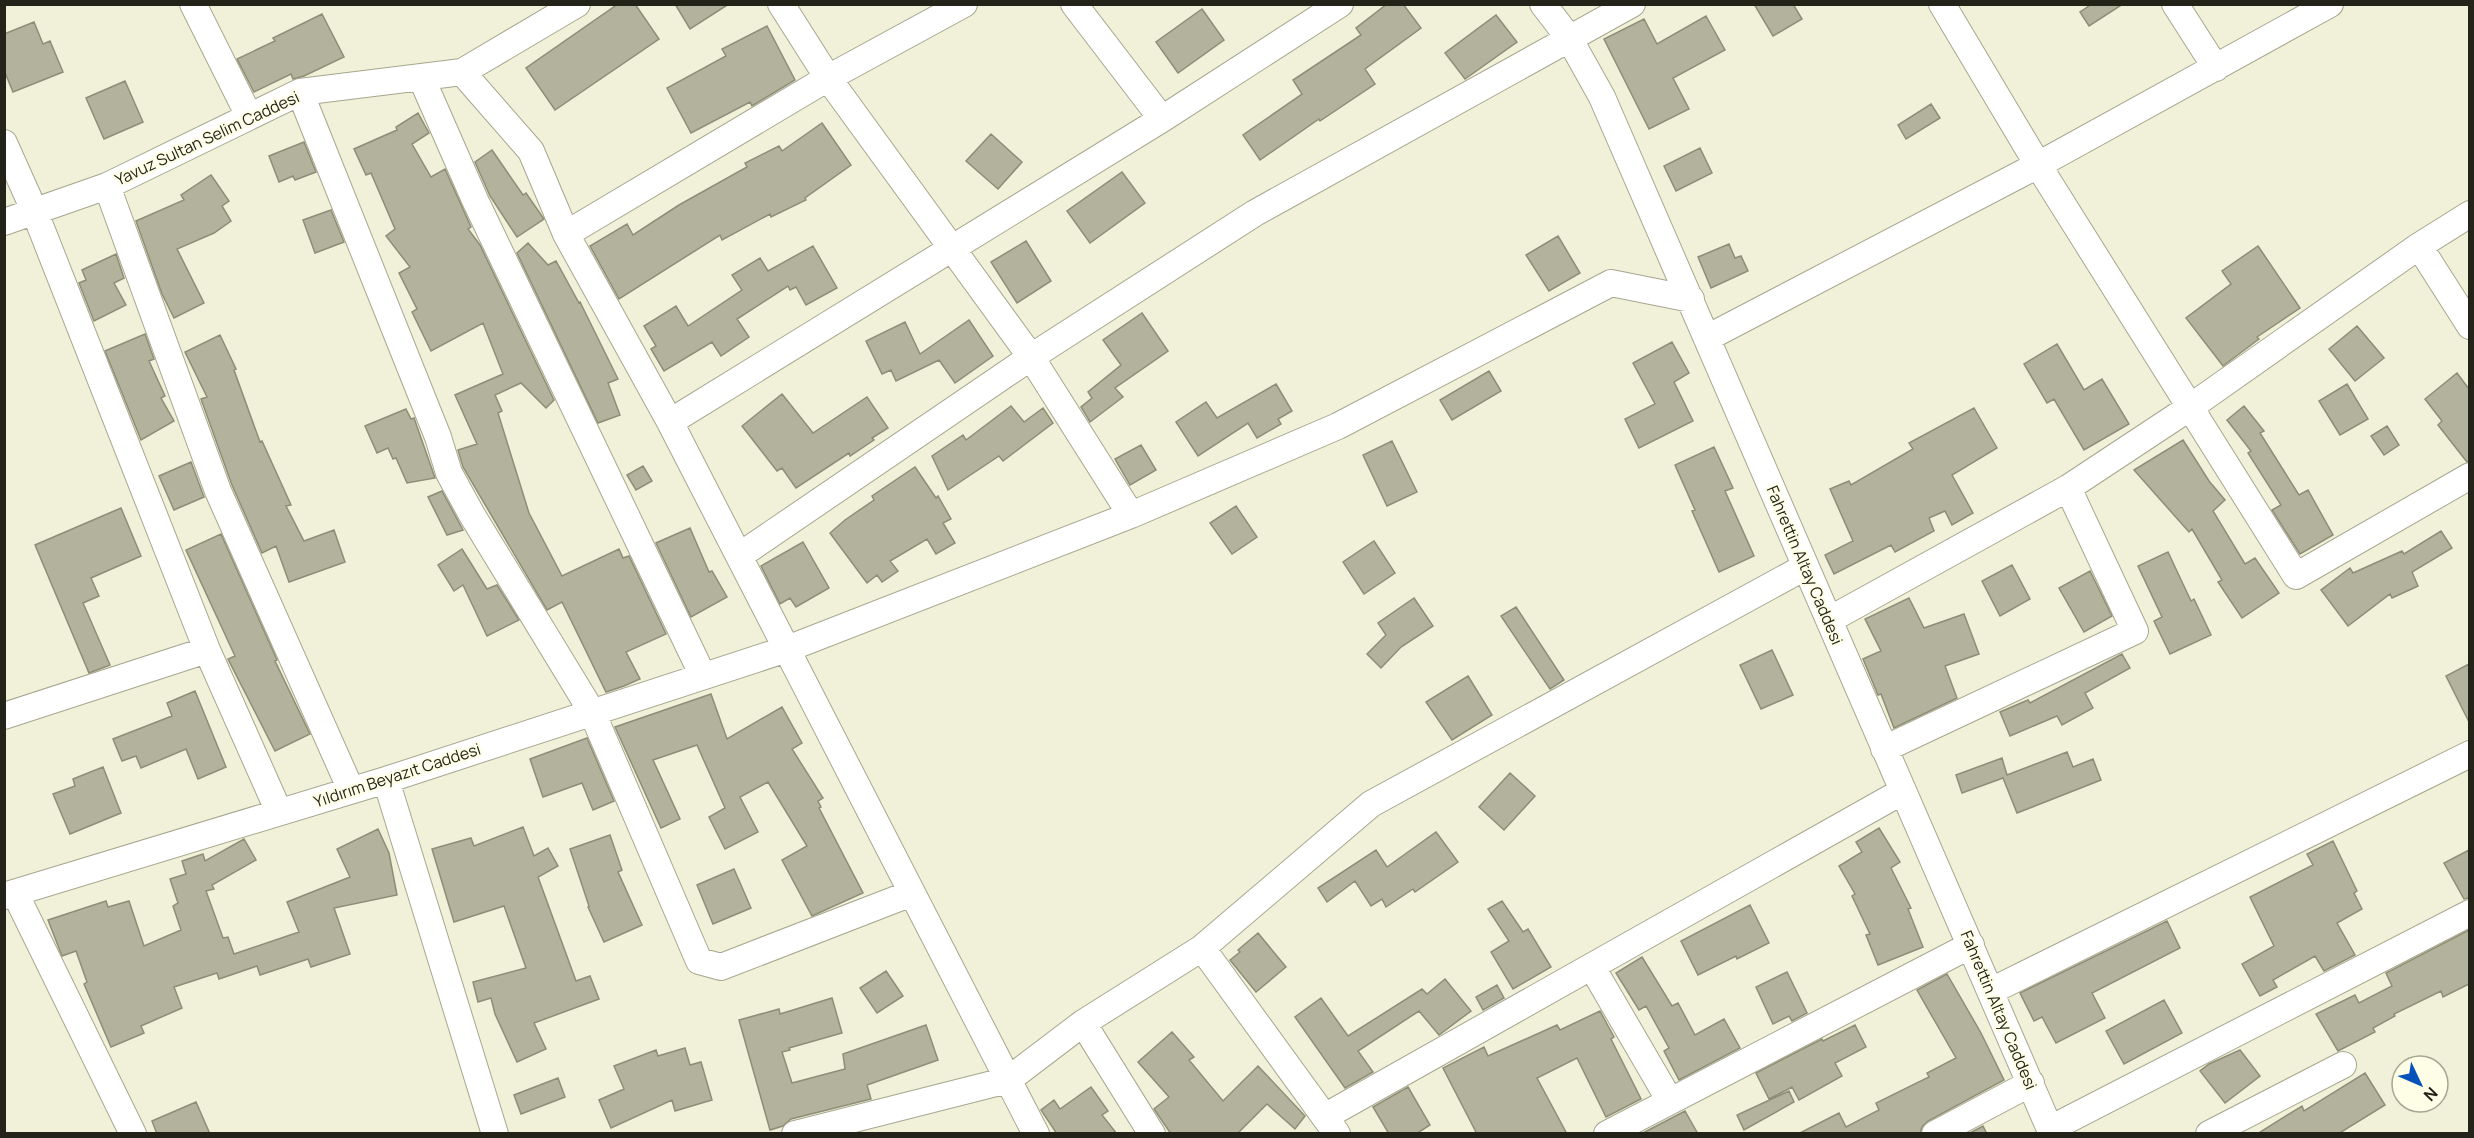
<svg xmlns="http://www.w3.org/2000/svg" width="2474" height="1138" viewBox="0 0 2474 1138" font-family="Manrope,sans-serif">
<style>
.building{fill:#b3b29c;stroke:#8e8d77;stroke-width:1.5}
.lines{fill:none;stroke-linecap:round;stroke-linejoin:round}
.minor-casing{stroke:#a7a790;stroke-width:28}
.minor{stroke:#fff;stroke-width:26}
.labels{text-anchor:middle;stroke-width:4.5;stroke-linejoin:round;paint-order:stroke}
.street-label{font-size:16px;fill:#23231a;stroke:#fefee6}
</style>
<rect width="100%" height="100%" fill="#f1f0d9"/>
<path class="building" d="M618 4H635L659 39 555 110 526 68Z
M675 4H729L690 29Z
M1387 4H1403L1421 28 1365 69 1375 84 1320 121 1319 119 1260 160 1243 135 1302 94 1293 80 1361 35 1356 28Z
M1754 4H1793L1802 19 1773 36Z
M2092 4H2123L2089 26 2080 12Z
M1202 9 1224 40 1178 73 1156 42Z
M322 14 344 57 304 76 293 79 291 74 254 92 237 59 275 41 273 38Z
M1496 15 1517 42 1465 79 1445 53Z
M1706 16 1725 50 1673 78 1689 109 1649 129 1604 39 1644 19 1657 44Z
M34 22 43 44 50 41 63 72 13 92 4 70V34Z
M767 26 795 80 752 106 750 102 691 133 667 88 726 56 722 49Z
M125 81 143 122 104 139 86 98Z
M1931 104 1940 118 1906 139 1898 125Z
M418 113 429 133 412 144 431 177 445 169 471 227 468 229 480 245 554 400 546 408 521 383 495 395 502 411 498 413 529 513 562 576 619 549 623 558 629 556 666 634 626 652 640 679 624 686 606 692 562 602 547 610 463 467 458 450 477 444 455 395 503 374 483 323 431 351 412 312 417 309 399 273 410 267 386 236 395 229 371 173 366 175 354 149 397 130 396 127Z
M822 123 851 165 805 198 806 200 771 217 770 214 722 240 720 235 619 299 590 246 627 224 633 235 679 205 747 167 745 163 779 146 782 151Z
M991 134 1022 162 998 189 966 161Z
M304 142 316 172 295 180 293 176 279 182 269 156Z
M1700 148 1712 173 1676 191 1664 166Z
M492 150 523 195 526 193 544 219 517 237 490 196 475 162Z
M1122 172 1145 203 1090 243 1067 211Z
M211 175 229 201 222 206 231 221 214 233 177 249 204 303 174 318 162 294 136 221 184 200 181 195Z
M331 210 344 242 315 253 303 220Z
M1558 236 1580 273 1549 291 1526 255Z
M1026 241 1051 281 1017 303 991 262Z
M528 243 548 265 556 261 579 303 580 302 618 379 608 383 620 415 598 423 517 253Z
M1729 244 1735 258 1741 256 1748 271 1711 288 1698 257Z
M813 246 837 288 806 305 796 287 790 290 788 286 737 319 749 337 721 356 712 342 664 371 651 349 656 346 644 326 676 306 688 326 742 290 732 275 760 258 768 271Z
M2258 246 2300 308 2257 337 2259 339 2223 366 2186 318 2231 284 2222 271Z
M116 254 124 278 114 283 126 305 94 321 79 283 86 280 82 270Z
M1142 313 1168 351 1115 388 1123 397 1090 422 1081 407 1092 398 1088 392 1121 365 1103 340Z
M969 320 993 356 955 383 939 360 896 381 891 370 882 374 866 341 905 322 920 354Z
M2357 326 2384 358 2355 381 2329 349Z
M145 334 154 359 149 361 165 396 161 398 174 421 141 440 105 351Z
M220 335 236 369 234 370 260 442 262 441 291 505 286 506 304 541 334 530 345 562 289 582 276 546 262 553 232 485 201 399 207 397 185 352Z
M1672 342 1689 373 1674 382 1693 421 1639 448 1625 419 1655 404 1633 363Z
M2057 344 2084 390 2102 379 2129 424 2084 450 2054 399 2047 403 2024 364Z
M1489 371 1501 391 1452 420 1440 400Z
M2457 373 2469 389V461L2467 462 2438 425 2442 421 2425 399Z
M1276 384 1292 411 1278 419 1281 424 1257 438 1248 423 1198 456 1176 422 1206 402 1217 418Z
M2347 384 2368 419 2340 435 2319 401Z
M782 394 813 433 867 397 888 428 872 438 874 440 850 456 849 453 796 488 782 468 777 471 742 426Z
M1011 406 1024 422 1043 408 1053 423 1003 461 999 456 948 490 932 456 963 435 966 440Z
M2244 406 2264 431 2260 433 2299 495 2308 490 2333 535 2300 554 2272 510 2281 505 2248 453 2251 451 2227 420Z
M1974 408 1997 448 1952 475 1973 513 1952 525 1945 511 1929 518 1934 531 1895 552 1891 545 1834 574 1825 555 1853 541 1830 489 1849 481 1851 485 1913 449 1909 443Z
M406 409 411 419 414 418 435 478 407 483 396 458 393 459 388 448 377 453 365 426Z
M2387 426 2399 445 2384 455 2371 436Z
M2183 440 2209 481 2225 500 2213 511 2245 564 2255 558 2279 593 2242 618 2218 582 2222 580 2192 529 2189 532 2134 470Z
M1392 441 1417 492 1387 506 1363 455Z
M1141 445 1156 470 1130 485 1115 459Z
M1714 447 1733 488 1725 491 1754 556 1719 572 1692 511 1695 510 1675 465Z
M191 462 204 497 174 510 159 476Z
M643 466 652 481 636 490 627 475Z
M915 467 936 498 938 496 951 519 943 523 955 543 936 554 927 539 890 561 898 571 882 582 877 575 867 583 830 533 845 520 874 500 872 496Z
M442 491 463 530 447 535 428 497Z
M1236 506 1257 537 1232 554 1210 523Z
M121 508 141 556 91 578 99 596 83 603 110 665 89 673 35 545Z
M690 528 709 572 712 571 727 597 691 617 656 543Z
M2441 531 2452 548 2412 572 2418 586 2392 598 2390 594 2348 626 2321 590 2350 568 2353 573 2402 551 2404 554Z
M221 534 277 660 275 661 310 734 275 751 228 659 235 656 186 550Z
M1374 541 1395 573 1364 594 1343 562Z
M803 542 829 588 796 607 790 598 780 604 761 566Z
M462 549 487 589 497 585 519 620 487 636 463 585 454 591 438 565Z
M2168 552 2191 601 2194 599 2211 635 2170 654 2154 621 2162 617 2138 566Z
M2012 565 2030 599 2000 616 1982 581Z
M2090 571 2112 616 2084 632 2059 588Z
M1414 598 1433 626 1401 647 1381 668 1367 654 1386 635 1378 623Z
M1909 598 1924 628 1964 614 1979 654 1945 666 1957 698 1894 728 1881 694 1878 695 1863 659 1881 651 1865 619Z
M1516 607 1564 680 1550 689 1501 616Z
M1772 650 1793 695 1761 709 1740 665Z
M2122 654 2130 668 2085 693 2093 708 2062 725 2057 716 2010 736 2000 712 2028 700 2030 703Z
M2469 664V722L2446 676Z
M1468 676 1492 715 1452 740 1426 702Z
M195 691 226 767 198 779 186 749 141 768 136 756 122 761 113 739 172 716 167 703Z
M711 694 727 739 782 707 802 743 792 749 823 798 818 801 821 807 819 808 863 893 812 916 782 860 807 846 768 782 740 797 758 832 725 849 709 817 725 808 697 745 653 760 680 819 661 828 615 727Z
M587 738 614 801 593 810 582 783 543 797 530 759Z
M2067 752 2073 767 2093 759 2101 780 2017 813 2003 778 1962 793 1956 775 2002 758 2007 775Z
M103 767 121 813 70 834 53 794 75 786 73 779Z
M1510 773 1535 796 1504 830 1479 807Z
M523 827 534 856 548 848 558 866 538 877 576 981 590 976 599 999 534 1023 546 1049 517 1062 495 1014 491 998 478 1002 473 982 526 968 504 906 454 922 432 849 471 838 474 846Z
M1879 828 1900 862 1891 868 1911 908 1908 909 1923 947 1878 965 1866 935 1870 934 1852 896 1855 894 1839 866 1862 852 1856 842Z
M378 829 389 853 397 895 334 908 350 954 311 967 308 959 260 975 257 966 219 979 217 973 174 987 182 1008 141 1026 144 1033 111 1047 84 984 87 982 76 951 62 956 48 920 106 901 108 907 129 901 144 946 181 930 173 906 178 903 170 879 186 874 182 861 203 854 205 861 244 839 256 860 212 885 214 889 206 891 223 938 228 937 234 954 299 932 287 902 350 877 337 849Z
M1436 832 1458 862 1415 892 1413 889 1386 907 1382 899 1371 906 1355 881 1327 902 1318 888 1376 850 1387 867Z
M610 835 622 870 618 872 642 925 604 942 588 907 589 906 570 849Z
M2333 841 2357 891 2354 893 2362 909 2337 923 2355 955 2324 971 2315 956 2273 980 2277 987 2260 996 2242 964 2274 946 2250 897 2313 865 2307 854Z
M2469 850V898L2464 899 2444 863Z
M734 869 751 908 713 924 697 885Z
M1502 901 1523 932 1528 929 1551 967 1513 989 1491 952 1509 941 1488 909Z
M1750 905 1769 943 1737 959 1736 956 1698 975 1681 941Z
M2167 921 2180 948 2092 993 2105 1018 2056 1043 2042 1017 2034 1021 2020 993Z
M2469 930V984L2443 997 2441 991 2394 1014 2395 1016 2373 1028 2375 1032 2338 1051 2316 1014 2355 995 2359 1003 2392 986 2386 973Z
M1258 933 1286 967 1256 992 1230 960 1240 952 1238 950Z
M1642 957 1672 1006 1678 1003 1695 1035 1724 1019 1740 1048 1679 1080 1664 1051 1669 1048 1646 1006 1639 1010 1616 973Z
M886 971 903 996 877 1013 860 988Z
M1787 972 1807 1013 1792 1021 1789 1016 1773 1024 1756 987Z
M1947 974 1981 1033 2004 1080 1928 1121 1922 1127 1920 1134H1798L1839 1113 1846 1127 1879 1110 1876 1103 1929 1077 1927 1073 1956 1058 1917 990Z
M1445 979 1471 1011 1439 1035 1419 1011 1358 1051 1373 1072 1345 1088 1295 1017 1321 998 1348 1036 1422 989 1427 994Z
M1497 985 1504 998 1483 1010 1476 997Z
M832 998 842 1033 789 1048 790 1050 782 1052 792 1083 845 1069 843 1054 926 1025 938 1060 867 1085 871 1099 791 1119 783 1126 770 1130 739 1020 779 1009 780 1014Z
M2164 1000 2182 1033 2124 1064 2106 1031Z
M1600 1011 1614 1037 1611 1039 1641 1099 1606 1117 1577 1058 1537 1078 1567 1134H1477L1443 1068 1484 1047 1488 1056 1557 1025 1560 1030Z
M1855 1025 1866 1047 1835 1063 1842 1076 1799 1100 1792 1087 1769 1099 1756 1073 1822 1039 1823 1041Z
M1172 1032 1194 1057 1189 1060 1223 1101 1258 1066 1305 1116 1295 1129 1267 1104 1237 1134H1171L1154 1109 1169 1097 1138 1062Z
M685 1048 690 1065 701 1062 712 1100 675 1111 672 1100 611 1128 599 1100 624 1089 614 1066 656 1050 658 1056Z
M2240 1050 2260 1076 2225 1103 2200 1071 2209 1064Z
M2365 1073 2385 1105 2338 1134H2257L2302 1106 2304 1111Z
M558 1078 565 1097 521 1114 514 1095Z
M1091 1087 1108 1111 1102 1115 1117 1134H1057L1041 1110 1054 1100 1060 1109Z
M1408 1087 1430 1125 1416 1134H1389L1373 1107Z
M1789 1091 1794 1102 1744 1130 1737 1115Z
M196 1102 210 1134H157L152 1121Z
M1685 1111 1698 1134H1641Z
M1983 1126 1987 1134H1968Z"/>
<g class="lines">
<g class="minor-casing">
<path id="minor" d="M193 4 249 116
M781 4 828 78 1031 357 1131 515
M1074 4 1162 119
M1543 4 1569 38 1602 97 2052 1134
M1942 4 2038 165 2296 576 2470 476
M2175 4 2216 68
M462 72 531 151 566 234 670 422 1036 1134
M421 77 475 200 703 676
M300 92 438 437 449 473 472 515 592 712 699 961 721 967 912 893
M4 143 34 210 207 650 279 812
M107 186 218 491 351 790
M4 222 107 186 300 92 462 72 577 4
M566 234 828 78 964 4
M2419 246 2470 326
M1707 338 2038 165 2330 4
M670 422 1162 119 1340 4
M739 556 1031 357 1255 213 1632 4
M1829 620 2068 488 2189 408 2419 246 2470 214
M4 716 207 650
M1884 749 2135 631 2068 488
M386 780 495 1134
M15 893 133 1134
M4 896 386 780 787 649 1131 515 1338 426 1611 283 1691 299
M1202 948 1337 1134
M1592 967 1670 1101
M1991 991 2470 754
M1083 1023 1152 1134
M1326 1116 1903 791
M2050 1129 2470 913
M795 1134 1008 1080 1083 1023 1202 948 1371 804 1805 567
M1607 1134 1971 945
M1935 1134 2031 1083
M2209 1134 2343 1065"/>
</g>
<use href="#minor" class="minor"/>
</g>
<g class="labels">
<g class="street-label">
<text transform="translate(207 138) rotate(-25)" y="6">Yavuz Sultan Selim Caddesi</text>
<text transform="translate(1805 565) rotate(67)" y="6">Fahrettin Altay Caddesi</text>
<text transform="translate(397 775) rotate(-18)" y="6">Yıldırım Beyazıt Caddesi</text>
<text transform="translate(1999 1010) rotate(67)" y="6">Fahrettin Altay Caddesi</text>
</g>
</g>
<rect width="2474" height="1138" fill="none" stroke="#23231a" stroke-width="12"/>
<g transform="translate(2420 1084) rotate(134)"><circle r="28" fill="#fefee6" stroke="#a6a694" stroke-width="1.5"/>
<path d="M0-4.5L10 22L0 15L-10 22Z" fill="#0751bb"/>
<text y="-9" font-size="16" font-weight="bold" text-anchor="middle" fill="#23231a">N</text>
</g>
</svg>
